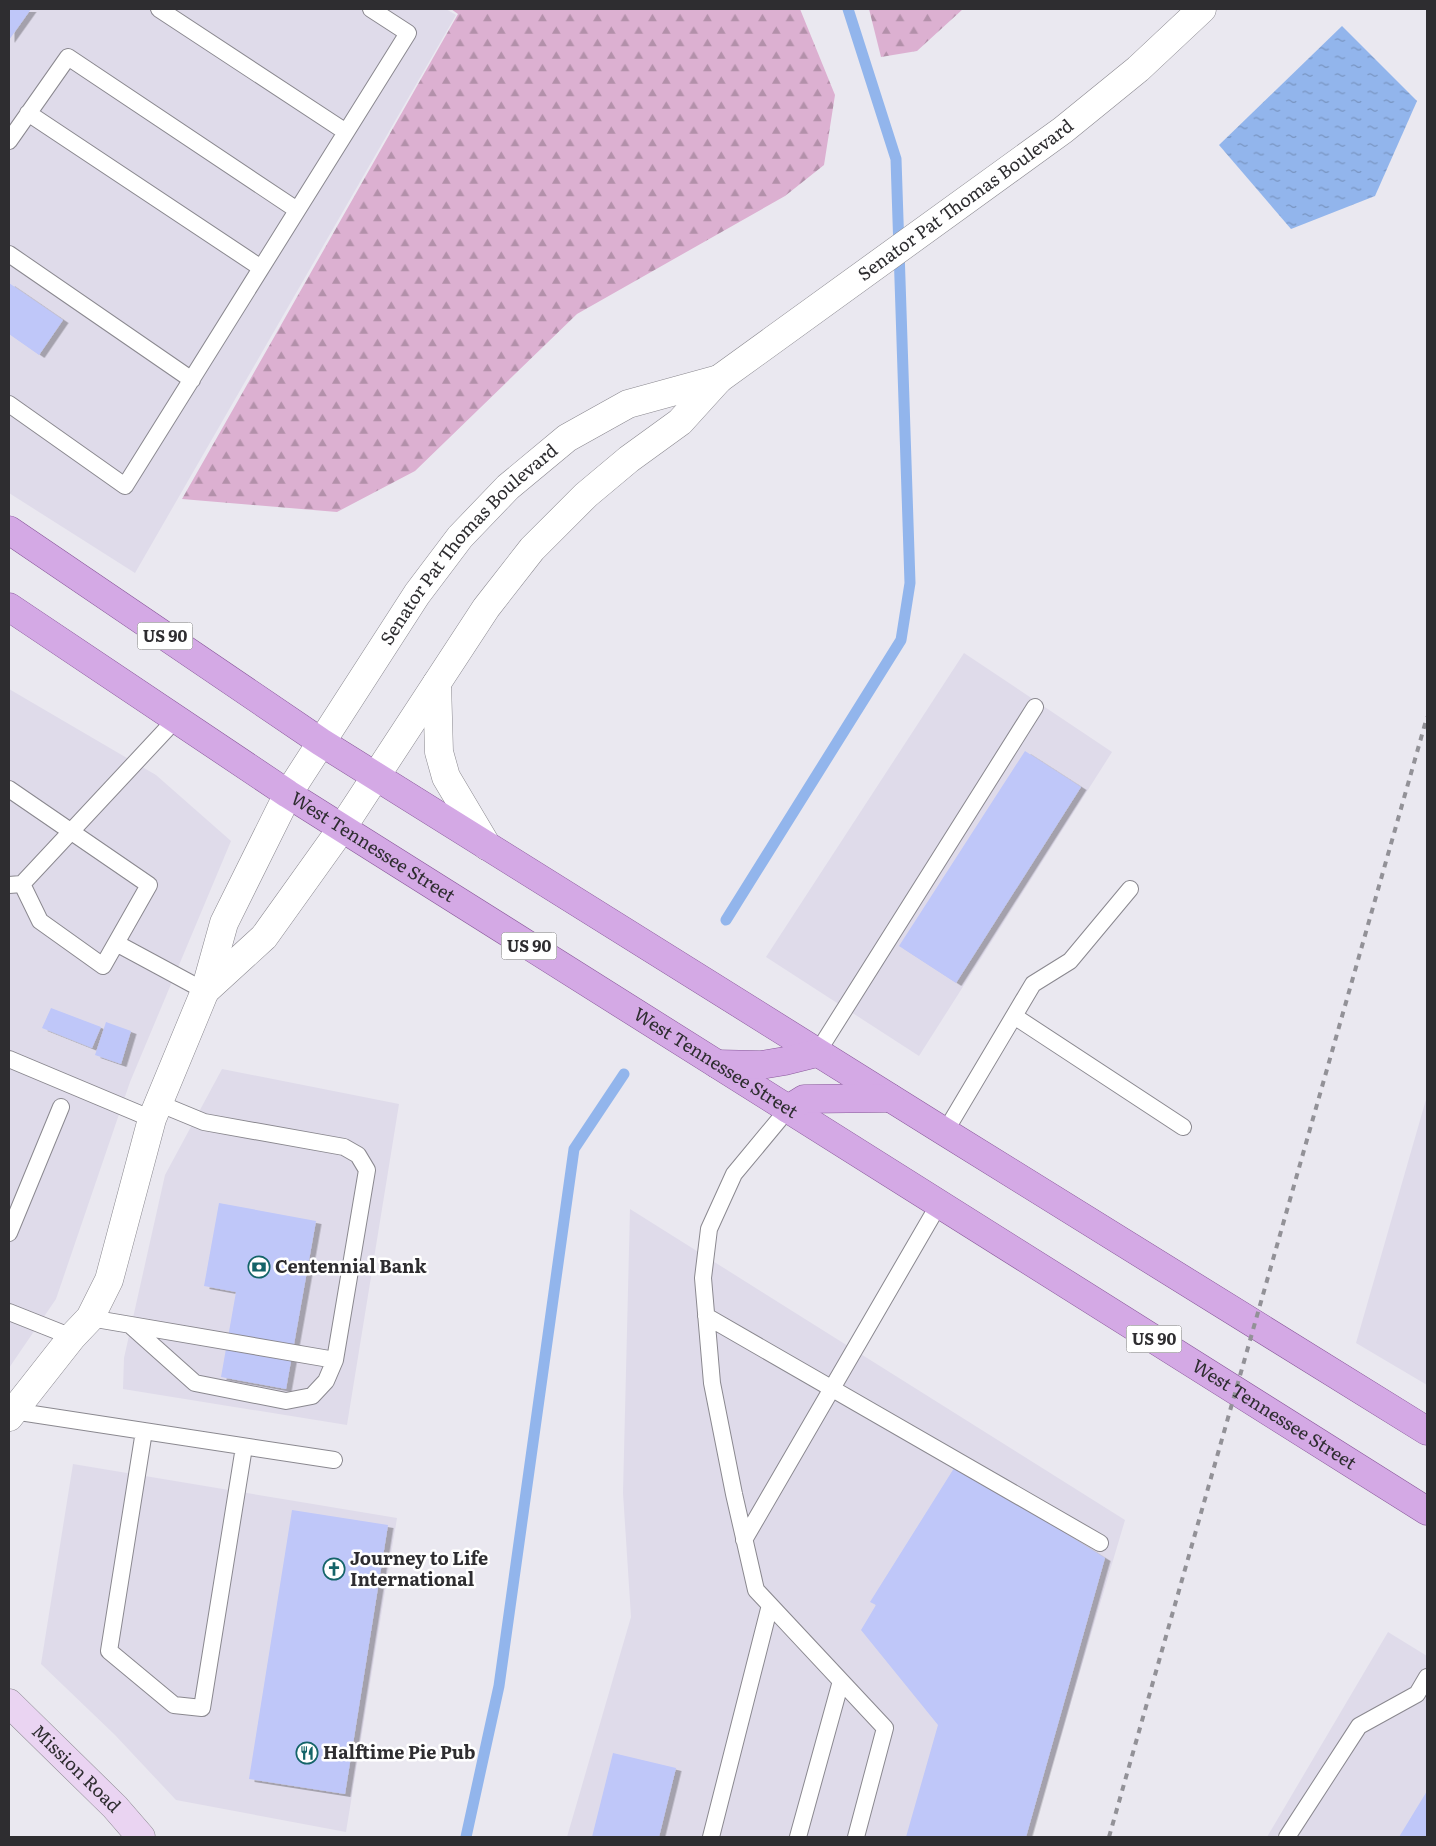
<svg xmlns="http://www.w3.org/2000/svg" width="1436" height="1846" viewBox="0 0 1436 1846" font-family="Literata,serif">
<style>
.built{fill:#dfdbea}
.forest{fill:url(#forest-firs)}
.water{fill:url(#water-ripples)}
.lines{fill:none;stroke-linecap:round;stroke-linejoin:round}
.stream{stroke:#92b5ec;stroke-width:11}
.building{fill:#bfc7f9;filter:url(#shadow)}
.service-casing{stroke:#8a888f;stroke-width:18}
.minor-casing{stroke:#8a888f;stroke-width:29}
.tertiary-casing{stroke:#8a888f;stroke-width:29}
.secondary-casing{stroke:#8a888f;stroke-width:29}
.primary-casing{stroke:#88589a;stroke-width:29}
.service{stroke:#fff;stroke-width:16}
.minor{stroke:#fff;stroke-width:28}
.tertiary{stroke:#fff;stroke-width:28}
.secondary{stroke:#ead4f2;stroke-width:28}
.primary{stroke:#d4a9e5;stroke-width:28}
.rail{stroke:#929197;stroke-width:4;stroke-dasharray:6 6;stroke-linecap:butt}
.labels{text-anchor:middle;stroke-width:5;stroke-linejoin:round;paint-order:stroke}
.shield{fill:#fff;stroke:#6d6c6e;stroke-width:1}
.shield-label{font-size:16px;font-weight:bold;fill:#2e2d30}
.street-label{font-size:18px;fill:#2e2d30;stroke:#fff}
.poi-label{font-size:18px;font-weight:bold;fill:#2e2d30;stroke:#fff;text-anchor:start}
</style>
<defs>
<pattern id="forest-firs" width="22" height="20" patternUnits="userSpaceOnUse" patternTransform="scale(1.25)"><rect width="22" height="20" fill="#dcb0d1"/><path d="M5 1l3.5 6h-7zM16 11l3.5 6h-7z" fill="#b390aa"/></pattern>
<pattern id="water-ripples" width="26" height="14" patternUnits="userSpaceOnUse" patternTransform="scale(1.25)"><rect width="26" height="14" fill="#92b5ec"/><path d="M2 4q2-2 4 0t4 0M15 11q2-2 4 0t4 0" fill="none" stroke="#7894c0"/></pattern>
<filter id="shadow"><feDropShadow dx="5.5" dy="3" stdDeviation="0" flood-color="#0004"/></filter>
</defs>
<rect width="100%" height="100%" fill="#eae8f0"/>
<path class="built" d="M9 9H446L456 15 135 573 9 493Z
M964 653 1112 752 919 1056 766 957Z
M9 689 156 775 231 841 130 1082 56 1299 9 1368Z
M222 1069 399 1104 347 1425 123 1389 124 1358 165 1175Z
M1427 1096V1385L1356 1343Z
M630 1209 1125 1520 1031 1837H567L631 1617 623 1493Z
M73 1464 397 1518 346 1832 176 1800 115 1735 41 1664Z
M1388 1632 1427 1656V1837H1267Z"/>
<path class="forest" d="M451 9H800L835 95 824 165 785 196 577 314 415 471 337 512 182 499 458 14Z
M869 9H963L917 51 881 57Z"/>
<path class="water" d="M1342 26 1417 101 1375 196 1291 229 1219 145Z"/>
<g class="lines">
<path class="stream" d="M726 920 901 640 910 583 896 159 848 9
M466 1837 499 1686 574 1149 624 1074"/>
</g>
<path class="building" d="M9 9H31L9 40Z
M9 283 63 320 39 355 9 334Z
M1025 751 1081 787 956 983 899 946Z
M51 1008 101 1027 92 1048 42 1028Z
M106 1022 131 1031 121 1064 95 1055Z
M219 1203 316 1221 286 1389 221 1377 236 1292 204 1286Z
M956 1465 1105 1558 1026 1837H906L938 1725 861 1630 876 1605 870 1602Z
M292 1510 388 1525 345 1794 249 1779Z
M613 1753 676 1768 659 1837H592Z
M1427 1791V1837H1399Z"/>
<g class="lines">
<g class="service-casing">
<path id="service" d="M159 9 346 132
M28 113 261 268
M9 141 68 57 297 210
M9 254 192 380
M9 404 125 486 408 33 371 9
M9 789 149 885 103 966 40 921 22 884
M9 885 22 884 176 719
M116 943 205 991
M1014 1016 1183 1127
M817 1053 1035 707
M9 1059 152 1119
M788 1109 734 1174 709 1229 703 1278 712 1383 734 1494 756 1590 885 1728 856 1837
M945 1132 1033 984 1070 961 1130 889
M9 1233 61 1107
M9 1312 72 1337
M706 1316 1100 1543
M90 1318 335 1360
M130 1325 195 1383 286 1401 312 1396 326 1381 335 1360 367 1170 358 1155 344 1147 204 1122 158 1103
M13 1411 334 1460
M144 1431 109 1651 174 1705 202 1708 244 1447
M744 1540 939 1204
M711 1837 770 1605
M798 1837 841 1681
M1287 1837 1359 1726 1417 1694 1427 1677"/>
</g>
<g class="minor-casing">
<g id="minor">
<path id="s1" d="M205 991 264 937 342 828 486 608 532 549 586 495 629 459 680 422 719 379 1063 130 1138 69 1202 9"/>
<path id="s2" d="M9 1417 72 1337 90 1318 109 1280 152 1119 205 991 224 923 288 794 417 594 460 537 508 487 567 438 628 404 719 379"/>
</g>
</g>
<g class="tertiary-casing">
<path id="tertiary" d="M437 683 439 752 446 777 487 846"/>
</g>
<g class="secondary-casing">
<g id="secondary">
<path id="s3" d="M9 1703 115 1807 141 1837"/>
</g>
</g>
<g class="primary-casing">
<g id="primary">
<path d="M9 530 321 742 945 1132 1427 1431"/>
<path id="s4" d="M9 607 288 794 1427 1511"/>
<path d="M717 1064 761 1065 785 1061 817 1053"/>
<path d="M788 1109 804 1099 890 1098"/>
</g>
</g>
<use href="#service" class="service"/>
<use href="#minor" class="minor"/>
<use href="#tertiary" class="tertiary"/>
<use href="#secondary" class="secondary"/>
<use href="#primary" class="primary"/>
<path class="rail" d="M1109 1837 1427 717"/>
</g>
<defs>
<g id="bank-ring" transform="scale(1.125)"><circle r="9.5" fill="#fff" stroke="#146469" stroke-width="1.5"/><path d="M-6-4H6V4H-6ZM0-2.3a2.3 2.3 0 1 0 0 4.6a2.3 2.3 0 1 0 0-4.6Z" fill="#146469"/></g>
<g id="church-ring" transform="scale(1.125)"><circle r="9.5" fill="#fff" stroke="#146469" stroke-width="1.5"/><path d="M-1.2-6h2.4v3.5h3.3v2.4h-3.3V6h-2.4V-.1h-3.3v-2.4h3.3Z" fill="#146469"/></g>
<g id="restaurant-ring" transform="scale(1.125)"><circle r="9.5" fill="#fff" stroke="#146469" stroke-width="1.5"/><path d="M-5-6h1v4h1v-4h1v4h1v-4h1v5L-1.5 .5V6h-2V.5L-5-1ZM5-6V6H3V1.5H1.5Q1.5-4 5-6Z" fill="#146469"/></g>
</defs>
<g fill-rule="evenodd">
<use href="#bank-ring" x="259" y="1267"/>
<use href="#church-ring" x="334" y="1569"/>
<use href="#restaurant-ring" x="307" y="1753"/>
</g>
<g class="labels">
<g class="shield">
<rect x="137.5" y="622.5" width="55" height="27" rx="4"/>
<rect x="501.5" y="932.5" width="55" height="27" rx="4"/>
<rect x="1126.5" y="1325.5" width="55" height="27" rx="4"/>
</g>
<g class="shield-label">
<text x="165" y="642">US 90</text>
<text x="529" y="952">US 90</text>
<text x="1154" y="1345">US 90</text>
</g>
<g class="street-label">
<text dy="6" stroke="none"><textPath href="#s1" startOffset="1110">Senator Pat Thomas Boulevard</textPath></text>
<text dy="6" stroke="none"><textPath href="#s2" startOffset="1000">Senator Pat Thomas Boulevard</textPath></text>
<text dy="6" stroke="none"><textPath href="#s4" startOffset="436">West Tennessee Street</textPath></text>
<text dy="6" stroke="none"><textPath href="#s4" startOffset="841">West Tennessee Street</textPath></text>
<text dy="6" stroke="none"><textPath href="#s4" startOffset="1501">West Tennessee Street</textPath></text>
<text dy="6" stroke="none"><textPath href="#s3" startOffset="94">Mission Road</textPath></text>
</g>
<g class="poi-label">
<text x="275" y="1273">Centennial Bank</text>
<text x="350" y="1565">Journey to Life<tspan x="350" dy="21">International</tspan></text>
<text x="323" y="1759">Halftime Pie Pub</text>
</g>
</g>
<rect width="1436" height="1846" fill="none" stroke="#2e2d30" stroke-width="20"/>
</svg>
